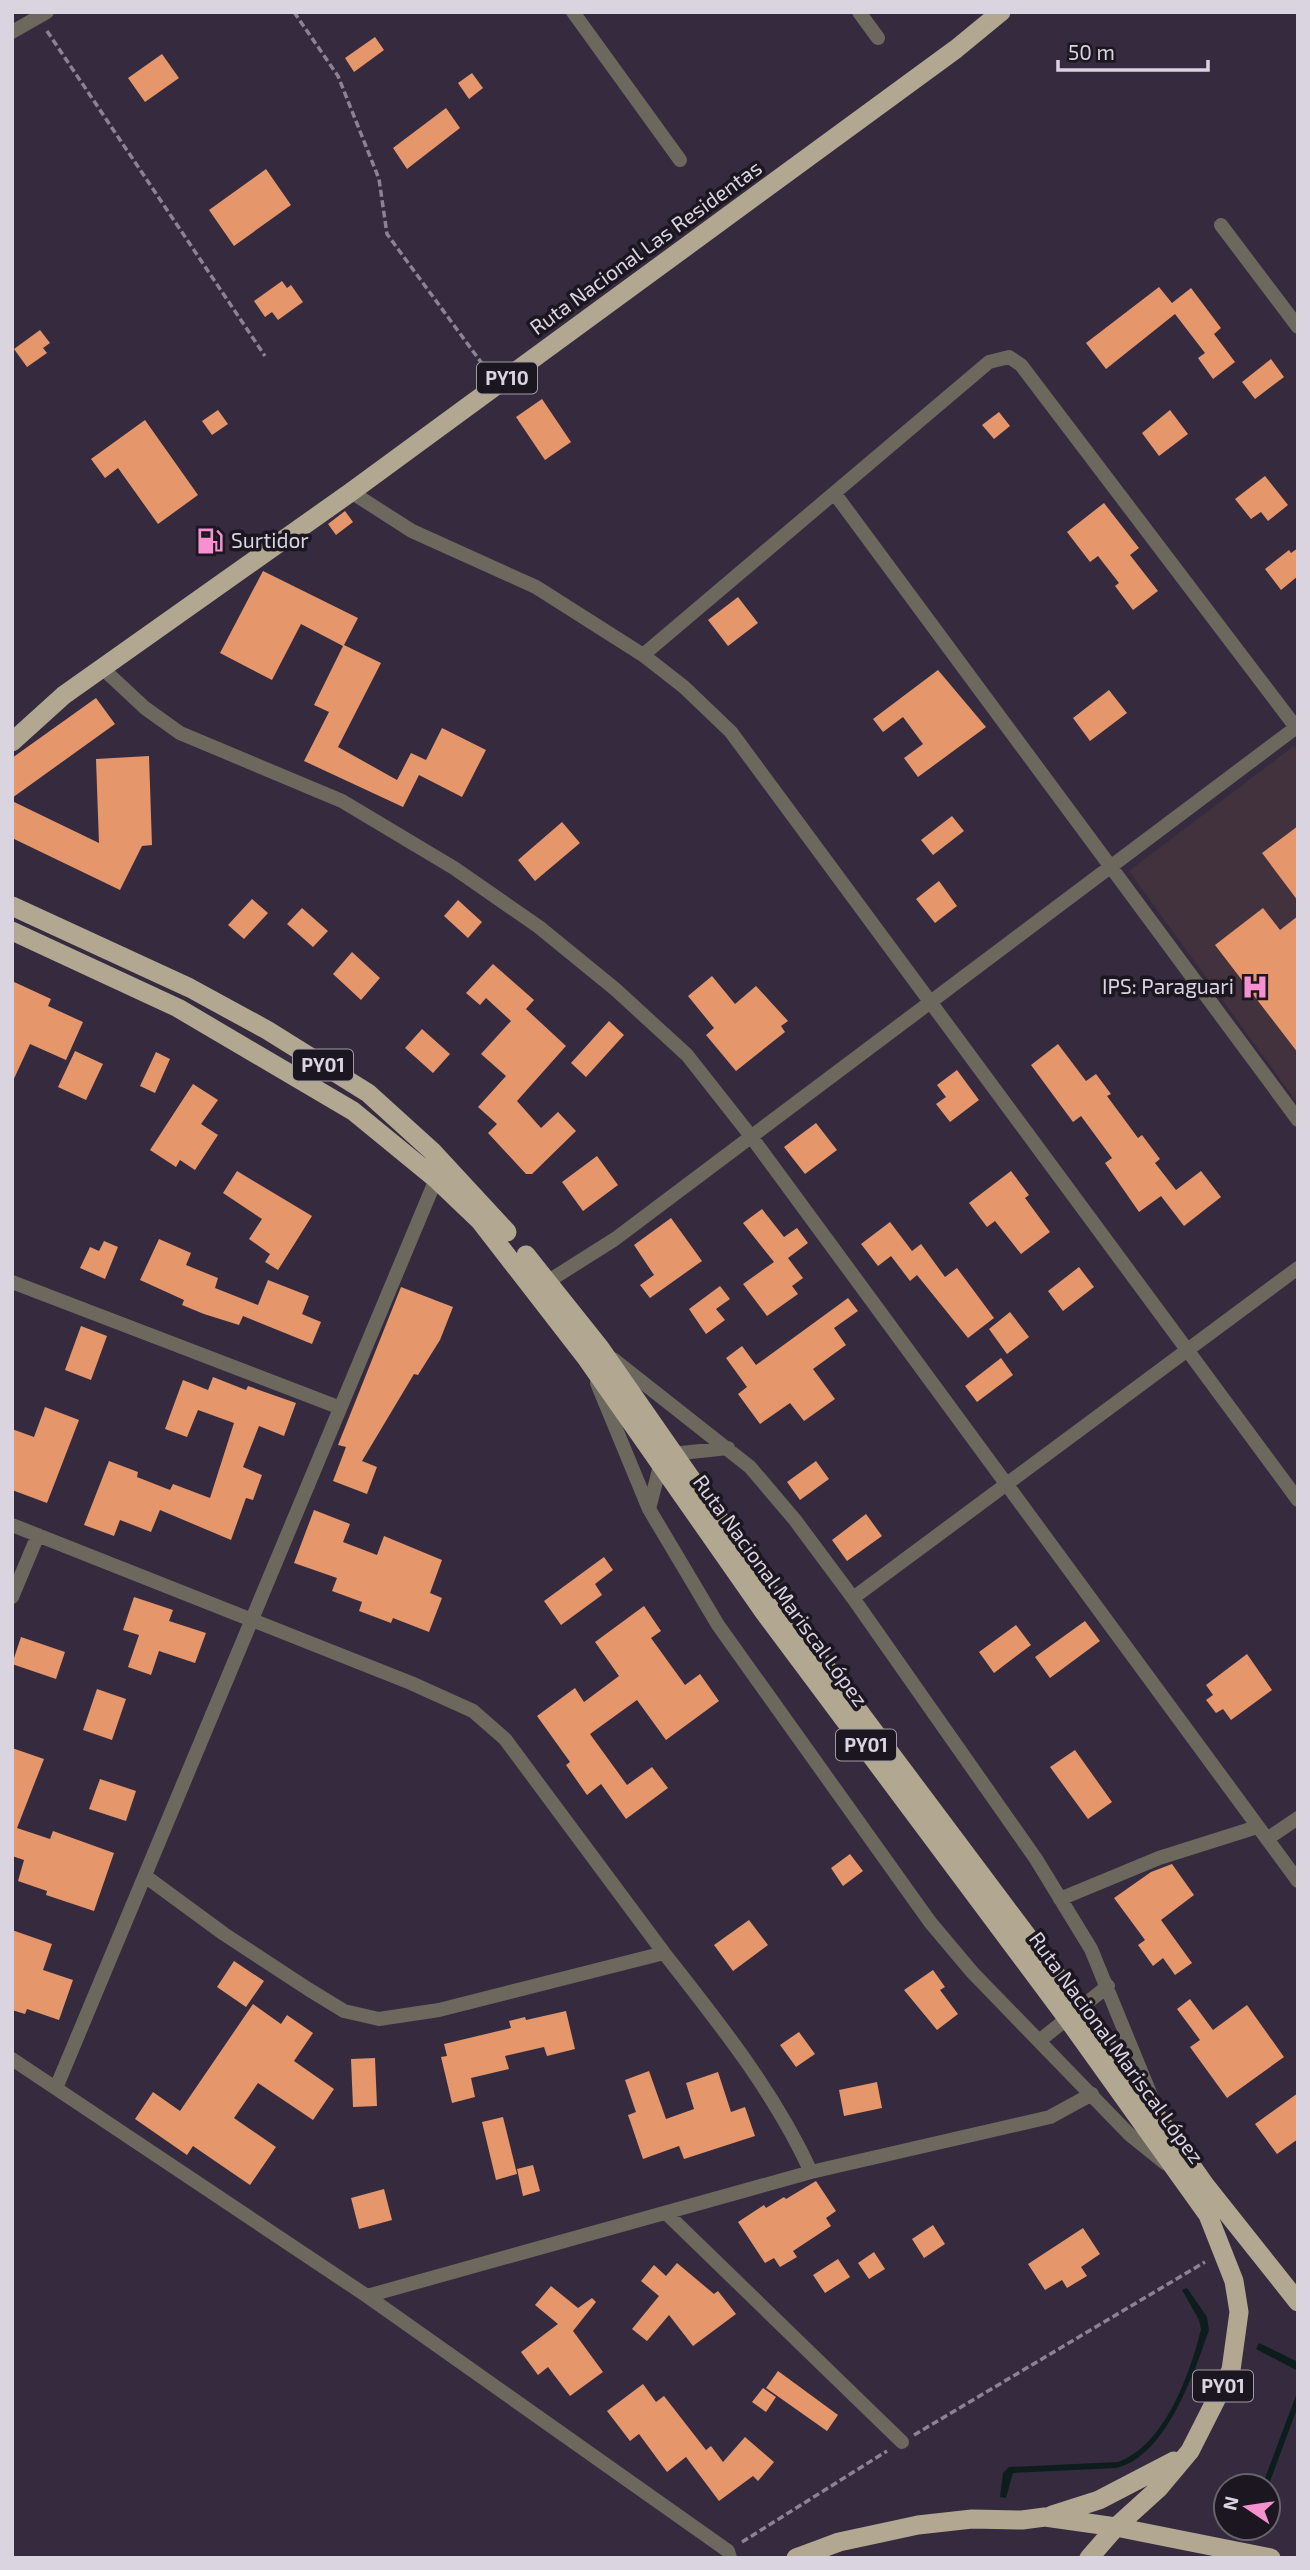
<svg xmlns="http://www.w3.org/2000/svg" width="1310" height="2570" viewBox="0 0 1310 2570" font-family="'Exo 2',sans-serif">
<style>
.medical{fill:#42323e}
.water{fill:#0d1d1d}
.building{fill:#e6966b}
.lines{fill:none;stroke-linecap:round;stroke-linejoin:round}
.path{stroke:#8b8292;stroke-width:3.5;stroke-dasharray:7 3.5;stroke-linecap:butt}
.minor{stroke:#6c685d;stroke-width:14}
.trunk{stroke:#b2a892;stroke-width:19}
.labels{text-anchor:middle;stroke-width:7;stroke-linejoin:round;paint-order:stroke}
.shield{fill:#1b161f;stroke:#a19aa6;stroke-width:2}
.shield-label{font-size:19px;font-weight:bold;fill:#dad3e0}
.street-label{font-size:21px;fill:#dad3e0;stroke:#1b161f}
.poi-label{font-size:21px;fill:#dad3e0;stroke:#1b161f;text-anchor:start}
</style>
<rect width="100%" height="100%" fill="#362b3e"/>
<path class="medical" d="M1294 746 1298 752V1104L1129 871Z"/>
<path class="water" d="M1187 2288 1207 2317 1209 2330C1194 2373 1166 2457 1116 2468L1013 2473 1006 2498 1000 2497 1003 2473 1009 2467 1118 2462C1165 2445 1190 2374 1201 2329L1199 2320 1182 2290Z
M1259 2343 1298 2362V2371L1256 2349Z
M1298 2390V2406L1268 2487 1262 2486Z"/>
<path class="building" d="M375 37 384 50 354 72 345 58Z
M162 54 179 78 145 102 128 78Z
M472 73 483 88 469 99 458 83Z
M446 108 460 128 407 169 393 148Z
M266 169 291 205 234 246 209 210Z
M282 281 287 288 291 285 303 302 278 320 272 312 265 317 254 301Z
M1159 287 1172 303 1191 288 1221 328 1214 334 1235 362 1213 379 1198 358 1205 353 1175 314 1106 369 1086 343Z
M40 330 50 343 43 348 47 353 27 367 14 349Z
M1271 359 1284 377 1255 399 1242 382Z
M542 399 571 442 545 460 516 417Z
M218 410 228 424 212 435 202 421Z
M1170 410 1188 434 1159 456 1142 433Z
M999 412 1010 426 994 439 982 425Z
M145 420 198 495 158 524 118 468 105 478 91 459Z
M1265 476 1288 505 1268 521 1261 512 1251 519 1235 499Z
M1104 503 1139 548 1130 555 1158 591 1133 610 1115 586 1119 583 1098 556 1090 562 1067 532Z
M345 511 353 522 336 535 328 524Z
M1298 548V576L1281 590 1265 569 1289 550 1291 553Z
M263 571 358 618 344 645 381 663 338 747 397 780 411 753 426 760 442 728 486 750 462 797 419 775 403 807 304 761 329 712 314 705 343 646 301 624 272 680 220 653Z
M738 597 758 623 728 646 708 620Z
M938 670 986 727 918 777 904 758 923 744 903 717 883 732 873 719Z
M1109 690 1127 713 1090 741 1073 718Z
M96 698 115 724 12 798V758Z
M149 756 152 845 142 846 120 890 12 838V801L99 843 96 759Z
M952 816 964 831 933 855 921 840Z
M562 822 580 843 535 881 518 860Z
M1298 826V901L1262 853Z
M939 881 957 906 935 923 916 899Z
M252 899 268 913 244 939 228 925Z
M458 900 482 922 468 938 444 916Z
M302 908 328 931 313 947 287 924Z
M1263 908 1280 930 1298 916V1053L1215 945Z
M352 952 380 978 361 1000 333 974Z
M493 964 534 1000 526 1009 566 1046 517 1101 541 1128 558 1112 576 1131 532 1174H526L488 1133 497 1124 478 1107 506 1076 481 1054 511 1021 486 998 480 1005 466 993Z
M712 976 735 1004 756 986 788 1021 781 1026 785 1032 736 1071 706 1035 714 1028 688 996Z
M12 981 51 999 48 1006 83 1022 66 1060 30 1044 12 1083Z
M609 1021 624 1035 586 1077 571 1063Z
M422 1029 450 1054 433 1073 405 1048Z
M1058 1044 1086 1081 1096 1074 1111 1094 1107 1096 1138 1138 1142 1135 1160 1159 1155 1163 1176 1190 1201 1171 1221 1197 1184 1226 1161 1196 1139 1212 1105 1163 1112 1158 1081 1116 1073 1122 1031 1065Z
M75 1051 103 1064 86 1100 58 1087Z
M156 1052 170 1059 155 1093 140 1086Z
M957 1070 979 1100 950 1122 936 1104 946 1097 937 1085Z
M193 1084 218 1100 201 1124 218 1135 195 1170 180 1160 176 1167 150 1150Z
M816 1123 837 1150 805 1174 784 1147Z
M597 1156 618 1185 583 1211 562 1182Z
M237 1171 312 1216 278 1270 265 1262 270 1254 249 1239 262 1219 223 1193Z
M1011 1171 1029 1195 1025 1198 1050 1232 1021 1254 995 1221 987 1227 969 1203Z
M762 1209 784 1237 797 1228 808 1243 788 1258 803 1278 792 1286 798 1294 767 1316 743 1284 774 1262 743 1223Z
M671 1218 702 1261 650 1298 640 1285 654 1275 634 1245Z
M890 1222 912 1251 921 1244 945 1277 957 1268 994 1318 968 1338 917 1275 910 1281 891 1256 878 1266 861 1244Z
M159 1239 191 1253 186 1265 218 1278 215 1288 258 1305 268 1280 309 1296 302 1314 321 1322 312 1344 243 1316 239 1325 204 1314 182 1305 184 1300 140 1280Z
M104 1241 118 1247 105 1279 80 1268 90 1247 99 1251Z
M1079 1267 1094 1287 1063 1311 1048 1291Z
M720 1286 730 1299 716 1309 725 1320 706 1334 689 1309Z
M401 1287 453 1307 440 1340 418 1375 414 1374 362 1461 377 1467 367 1494 333 1481 346 1447 338 1445Z
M848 1298 858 1311 834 1328 846 1345 813 1369 835 1399 804 1421 790 1403 760 1424 738 1394 747 1387 726 1358 742 1346 756 1365Z
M1010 1312 1029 1337 1007 1354 989 1329Z
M81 1326 107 1336 91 1380 65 1370Z
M1001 1358 1013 1375 977 1402 965 1386Z
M213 1377 246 1390 248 1386 296 1403 284 1436 259 1426 243 1467 262 1475 253 1500 246 1498 231 1540 160 1510 151 1532 120 1520 114 1536 84 1525 109 1461 138 1472 137 1477 170 1490 173 1484 210 1498 234 1423 198 1410 187 1437 165 1429 183 1380 208 1390Z
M45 1407 79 1420 47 1503 12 1490V1429L34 1437Z
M816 1461 829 1479 800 1500 787 1482Z
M314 1510 350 1524 343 1542 377 1555 384 1536 442 1560 430 1593 442 1598 429 1632 393 1618 391 1623 359 1611 362 1602 332 1591 337 1578 294 1563Z
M866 1514 882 1536 847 1561 832 1540Z
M604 1557 613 1570 595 1584 602 1595 561 1625 544 1601Z
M134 1597 173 1610 169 1621 206 1633 195 1663 159 1651 151 1675 128 1667 139 1635 123 1630Z
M644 1606 661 1631 651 1638 685 1685 700 1674 719 1701 666 1740 637 1700 590 1734 627 1785 652 1767 668 1788 626 1819 601 1784 587 1795 566 1765 570 1762 537 1716 575 1688 584 1702 619 1676 595 1642Z
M1085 1621 1100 1641 1050 1678 1035 1657Z
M1016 1625 1031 1645 994 1673 979 1652Z
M21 1637 65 1652 56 1679 12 1664Z
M1247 1654 1272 1690 1231 1720 1223 1709 1216 1713 1206 1700 1213 1695 1206 1685Z
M97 1689 126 1699 112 1740 83 1730Z
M12 1748 44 1759 17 1828 50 1839 53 1831 114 1853 94 1911 46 1895 47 1891 18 1881 24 1860 12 1856Z
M1075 1750 1112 1802 1088 1819 1050 1767Z
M100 1779 136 1791 126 1821 89 1809Z
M850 1854 863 1871 843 1886 831 1868Z
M1172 1864 1194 1895 1161 1920 1192 1963 1175 1975 1163 1958 1153 1966 1138 1945 1145 1940 1114 1898 1151 1872Z
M749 1920 768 1945 733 1971 714 1945Z
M12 1930 52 1944 43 1970 73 1980 59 2020 27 2009 25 2014 12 2010Z
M234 1961 264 1981 246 2007 217 1987Z
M933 1970 945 1987 940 1990 958 2014 937 2030 904 1990Z
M1190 1999 1213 2030 1247 2005 1284 2057 1227 2098 1190 2047 1200 2040 1177 2009Z
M253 2004 281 2024 287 2015 313 2033 294 2061 334 2089 313 2120 258 2083 234 2118 276 2147 250 2185 193 2146 187 2155 135 2119 153 2092 180 2111Z
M566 2011 575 2049 547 2056 544 2047 505 2056 509 2069 471 2078 475 2097 452 2103 441 2057 447 2056 444 2044 511 2028 509 2021 525 2017 526 2020Z
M799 2032 815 2054 796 2067 780 2045Z
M375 2058 377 2106 353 2107 351 2059Z
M649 2071 666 2119 694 2109 686 2083 718 2072 731 2112 745 2107 755 2136 684 2159 679 2146 643 2159 628 2115 636 2112 625 2080Z
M877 2082 882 2108 844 2116 839 2090Z
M1298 2093V2139L1277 2154 1255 2124Z
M503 2117 517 2174 496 2180 482 2122Z
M533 2165 540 2191 523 2196 517 2169Z
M816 2181 836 2211 826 2218 831 2226 793 2251 797 2257 780 2267 774 2258 765 2263 738 2222 764 2205 766 2208 784 2197 786 2199Z
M384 2189 392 2220 359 2229 351 2198Z
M933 2225 945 2244 924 2258 912 2239Z
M1083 2228 1100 2254 1081 2267 1087 2276 1067 2288 1062 2280 1045 2290 1028 2264Z
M874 2252 885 2269 869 2279 858 2263Z
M838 2259 850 2277 825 2293 813 2275Z
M677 2263 714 2294 718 2291 736 2314 693 2346 669 2315 647 2341 632 2329 659 2296 641 2281 654 2265 666 2276Z
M551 2286 578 2308 592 2298 596 2302 573 2331 603 2372 570 2396 548 2367 538 2375 521 2352 558 2324 535 2305Z
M778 2371 838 2415 827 2431 766 2388Z
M643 2384 656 2402 664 2396 706 2450 711 2446 723 2462 745 2437 774 2462 758 2481 753 2476 719 2501 686 2457 667 2472 639 2434 630 2441 607 2411Z
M763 2388 776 2397 766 2412 752 2402Z"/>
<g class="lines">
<path class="path" d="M294 12 338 76 379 179 387 234 486 369
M47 31 265 356
M914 2435 1205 2262
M742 2542 887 2451"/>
<path class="minor" d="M573 12 680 160
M859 12 878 38
M12 32 47 12
M1221 225 1298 327
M351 492 412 531 536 587 643 655 684 687 731 732 1298 1500
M835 494 1298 1120
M643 655 989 362 1009 357 1021 365 1298 730
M101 667 145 708 180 733 342 801 454 868 539 927 615 989 687 1055 750 1135 1298 1881
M12 1282 338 1407
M547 1282 615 1239 1298 726
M613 1359 750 1467 795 1520 853 1598 1036 1859 1091 1949 1154 2103
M597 1383 649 1509 718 1625 930 1922 972 1972 1129 2134 1165 2163
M649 1509 660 1466 672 1454 728 1448
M12 1525 411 1683 473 1711 505 1739 664 1953 439 2010 379 2019 344 2011 308 1989 224 1934 145 1876
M12 1597 38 1535
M853 1598 1298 1268
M1267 1839 1298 1818
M1060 1899 1159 1858 1257 1827
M664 1953C718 2022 774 2091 811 2172
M1039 2041 1108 1986
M12 2059 367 2296 728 2551 730 2558
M56 2088 436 1179
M666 2213 902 2442
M367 2296 811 2172 1050 2117 1092 2094"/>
<path class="trunk" d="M12 742 64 695 351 492 956 49 1001 12
M12 906 190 988 267 1030 368 1093 432 1151 507 1232
M12 931 178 1008 353 1111 436 1179 480 1221 587 1359 764 1612 1067 2018 1208 2215 1234 2281 1239 2312 1231 2370 1190 2451 1159 2488 1116 2527 1089 2558
M526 1255 600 1348 777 1602 1081 2008 1205 2185 1298 2302
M1052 2515 1099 2500 1174 2461
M796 2558 839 2542 918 2525 972 2519 1022 2520 1045 2517 1116 2527 1271 2558"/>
</g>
<defs>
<g id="fuel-bare" transform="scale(2.1)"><path d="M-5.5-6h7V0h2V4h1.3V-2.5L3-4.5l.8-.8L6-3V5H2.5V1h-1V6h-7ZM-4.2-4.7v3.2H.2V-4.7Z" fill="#f690cf" stroke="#1b161f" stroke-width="2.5" paint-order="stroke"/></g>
<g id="hospital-bare" transform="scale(2.1)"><path d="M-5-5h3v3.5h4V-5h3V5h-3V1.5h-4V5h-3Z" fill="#f690cf" stroke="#1b161f" stroke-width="2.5" paint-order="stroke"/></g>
</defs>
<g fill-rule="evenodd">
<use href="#fuel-bare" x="210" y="541"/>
<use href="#hospital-bare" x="1255" y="987"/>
</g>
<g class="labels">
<g class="shield">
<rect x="477" y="362.5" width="60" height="31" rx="5"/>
<rect x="293" y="1049.5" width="60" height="31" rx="5"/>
<rect x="836" y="1729.5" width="60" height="31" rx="5"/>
<rect x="1193" y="2370.5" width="60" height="31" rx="5"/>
</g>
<g class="shield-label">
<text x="507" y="385">PY10</text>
<text x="323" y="1072">PY01</text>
<text x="866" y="1752">PY01</text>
<text x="1223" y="2393">PY01</text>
</g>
<g class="street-label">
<text transform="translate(646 248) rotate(-36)" y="7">Ruta Nacional Las Residentas</text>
<text transform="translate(780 1591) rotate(54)" y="7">Ruta Nacional Mariscal López</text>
<text transform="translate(1116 2048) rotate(54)" y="7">Ruta Nacional Mariscal López</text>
</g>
<g class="poi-label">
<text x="231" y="548">Surtidor</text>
<text x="1234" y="994" text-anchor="end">IPS: Paraguari</text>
</g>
</g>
<rect width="1310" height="2570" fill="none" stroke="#dad3e0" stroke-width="28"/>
<g transform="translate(1247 2507) rotate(283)"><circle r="33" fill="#1b161f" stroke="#67626c" stroke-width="2"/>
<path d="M0-5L12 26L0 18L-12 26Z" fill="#f690cf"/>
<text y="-10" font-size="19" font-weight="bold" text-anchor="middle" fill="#dad3e0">N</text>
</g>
<path d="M1058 60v10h150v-10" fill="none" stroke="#dad3e0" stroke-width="3.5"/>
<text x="1068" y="60" font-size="21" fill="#dad3e0" stroke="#1b161f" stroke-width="5" paint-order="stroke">50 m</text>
</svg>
